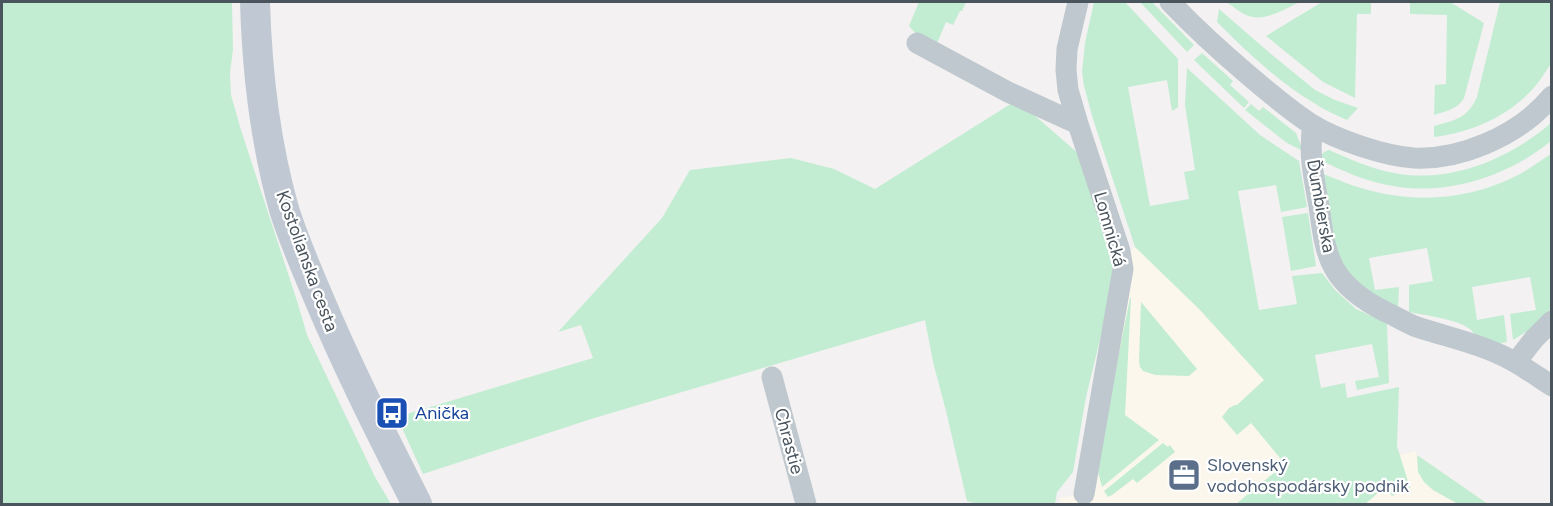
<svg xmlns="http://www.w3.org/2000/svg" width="1553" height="506" viewBox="0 0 1553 506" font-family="Figtree,sans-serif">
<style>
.commercial{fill:#fbf7ec}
.green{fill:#c2edd2}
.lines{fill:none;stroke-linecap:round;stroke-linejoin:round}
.street{stroke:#bfc8ce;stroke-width:21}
.secondary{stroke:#c0c9d3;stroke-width:30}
.labels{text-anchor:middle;stroke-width:4.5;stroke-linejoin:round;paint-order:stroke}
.street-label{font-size:18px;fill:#49545d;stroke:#fff}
.transit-label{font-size:18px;fill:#164399;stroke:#fff;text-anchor:start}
.service-label{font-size:18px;fill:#4e5e75;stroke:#fff;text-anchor:start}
</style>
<rect width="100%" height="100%" fill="#f3f1f1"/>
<path class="commercial" d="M1135 247 1274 360 1397 446 1400 455 1416 451 1417 455 1488 504H1059L1060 498 1084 494 1122 258Z"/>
<path class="green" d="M2 2H232L233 49 230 73 231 95 241 130 298 304 307 335 375 477 391 504H2Z
M919 2H966L962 11H960L953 25 946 22 936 46 919 37 909 26Z
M1094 2H1125L1178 59V107L1172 111 1167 80 1128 87 1150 206 1189 199 1184 172 1195 170 1185 105 1187 68 1260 135 1299 161 1307 207 1281 212 1276 185 1238 191 1259 310 1297 304 1292 276 1322 273 1335 290 1356 309 1387 323 1389 383 1357 390 1355 381 1379 377 1372 344 1315 355 1321 388 1345 383 1347 398 1399 387 1397 446 1410 488 1392 496 1385 487 1365 504H1236L1285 464 1251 423 1237 435 1222 417 1229 408 1235 405H1237L1264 380 1199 309 1135 247 1093 119 1084 86 1082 72 1085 43Z
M1140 2H1152L1194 45 1187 52Z
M1226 2H1300C1285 9 1263 23 1246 15 1239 12 1233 6 1226 2Z
M1322 2H1371V14H1357L1355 98 1323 82 1266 36Z
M1410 2H1450L1484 23 1464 98C1458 109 1446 111 1434 115L1435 85 1446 84 1447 15 1410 14Z
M1500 2H1551C1552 17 1552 33 1552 48 1552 52 1553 58 1551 62 1550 66 1546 71 1544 74 1521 111 1476 132 1434 137V126C1455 120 1467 119 1477 97Z
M1219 9 1271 54 1315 90 1335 100 1358 108 1347 120C1336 115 1324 110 1314 103 1278 82 1246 51 1217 22Z
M1202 53 1233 81 1230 85 1249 102 1244 108 1194 60Z
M1017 100 1080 155 1112 264 1113 277 1104 323 1086 397 1073 472 1057 492 1055 504H977L967 501 946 411 933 362 925 320 591 419 423 474 397 417 593 358 581 325 558 332 662 218 690 170 791 158 834 169 875 189Z
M1251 104 1259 111 1263 107 1296 133 1303 151 1287 143 1245 110Z
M1551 123V141C1508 176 1448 196 1393 186 1367 182 1343 171 1320 160 1321 154 1323 152 1329 150 1350 159 1371 169 1394 173 1450 184 1509 159 1551 123Z
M1551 154 1552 206 1550 207 1552 219 1551 309 1529 330 1513 340 1510 314 1536 310 1530 277 1472 287 1477 320 1504 315 1507 342 1497 344 1477 339C1476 338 1473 332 1472 331 1463 320 1424 315 1409 312V285L1433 281 1427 248 1369 258 1375 290 1399 287 1398 307 1363 290 1339 260 1320 173C1337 179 1354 187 1372 191 1422 204 1475 198 1520 174 1531 168 1541 160 1551 154Z
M1308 213 1316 266 1291 271 1282 217Z
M1130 298H1131L1125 415 1159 440 1102 487 1098 472V458Z
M1141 302 1197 369 1189 376 1155 375 1143 371 1140 367 1139 361Z
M1163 443 1168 447 1170 445 1175 452 1137 483 1133 479 1112 495 1108 497 1104 491Z
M1417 455 1488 504H1458L1433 490 1424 482 1418 472Z"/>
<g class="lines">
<path class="street" d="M1078 2 1067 49 1066 70 1068 90 1078 124 1120 251 1123 269 1084 494
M1170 2C1194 27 1219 50 1246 73 1267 91 1288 109 1311 124 1337 140 1384 156 1414 158 1438 159 1464 153 1485 144 1511 133 1534 118 1552 96
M917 43 1008 92 1078 124
M1313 125C1308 152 1314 179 1319 206 1322 227 1324 250 1334 268 1345 288 1366 302 1386 312 1395 316 1405 322 1414 326 1443 336 1474 342 1501 355 1519 363 1535 375 1552 386
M1516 362 1534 339 1552 321
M772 377 806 504"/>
<path class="secondary" d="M255 2C257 71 265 142 284 209 293 238 305 266 317 294 347 366 382 435 417 504"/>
</g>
<defs>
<g id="bus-square" transform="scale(1.725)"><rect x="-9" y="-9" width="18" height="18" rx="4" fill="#1a4fb4" stroke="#fff"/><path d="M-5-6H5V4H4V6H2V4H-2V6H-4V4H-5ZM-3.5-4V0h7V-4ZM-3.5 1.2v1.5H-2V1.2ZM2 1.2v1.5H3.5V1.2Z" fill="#fff"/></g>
<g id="office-square" transform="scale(1.725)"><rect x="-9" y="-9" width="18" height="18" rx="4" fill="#5c6f8a" stroke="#fff"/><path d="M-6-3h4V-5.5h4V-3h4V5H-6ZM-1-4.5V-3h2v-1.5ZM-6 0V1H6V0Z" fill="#fff"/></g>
</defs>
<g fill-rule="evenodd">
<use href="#bus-square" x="392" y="413"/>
<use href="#office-square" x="1184" y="475"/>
</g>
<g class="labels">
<g class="street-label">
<text transform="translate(1321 206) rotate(80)" y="6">Ďumbierska</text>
<text transform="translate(1110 229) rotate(74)" y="6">Lomnická</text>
<text transform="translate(307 261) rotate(70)" y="6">Kostolianska cesta</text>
<text transform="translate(789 441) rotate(75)" y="6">Chrastie</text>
</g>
<g class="transit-label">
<text x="415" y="419">Anička</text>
</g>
<g class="service-label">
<text x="1207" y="471">Slovenský<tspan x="1207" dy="21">vodohospodársky podnik</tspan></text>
</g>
</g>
<rect width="1553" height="506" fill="none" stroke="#49545d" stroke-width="6"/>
</svg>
